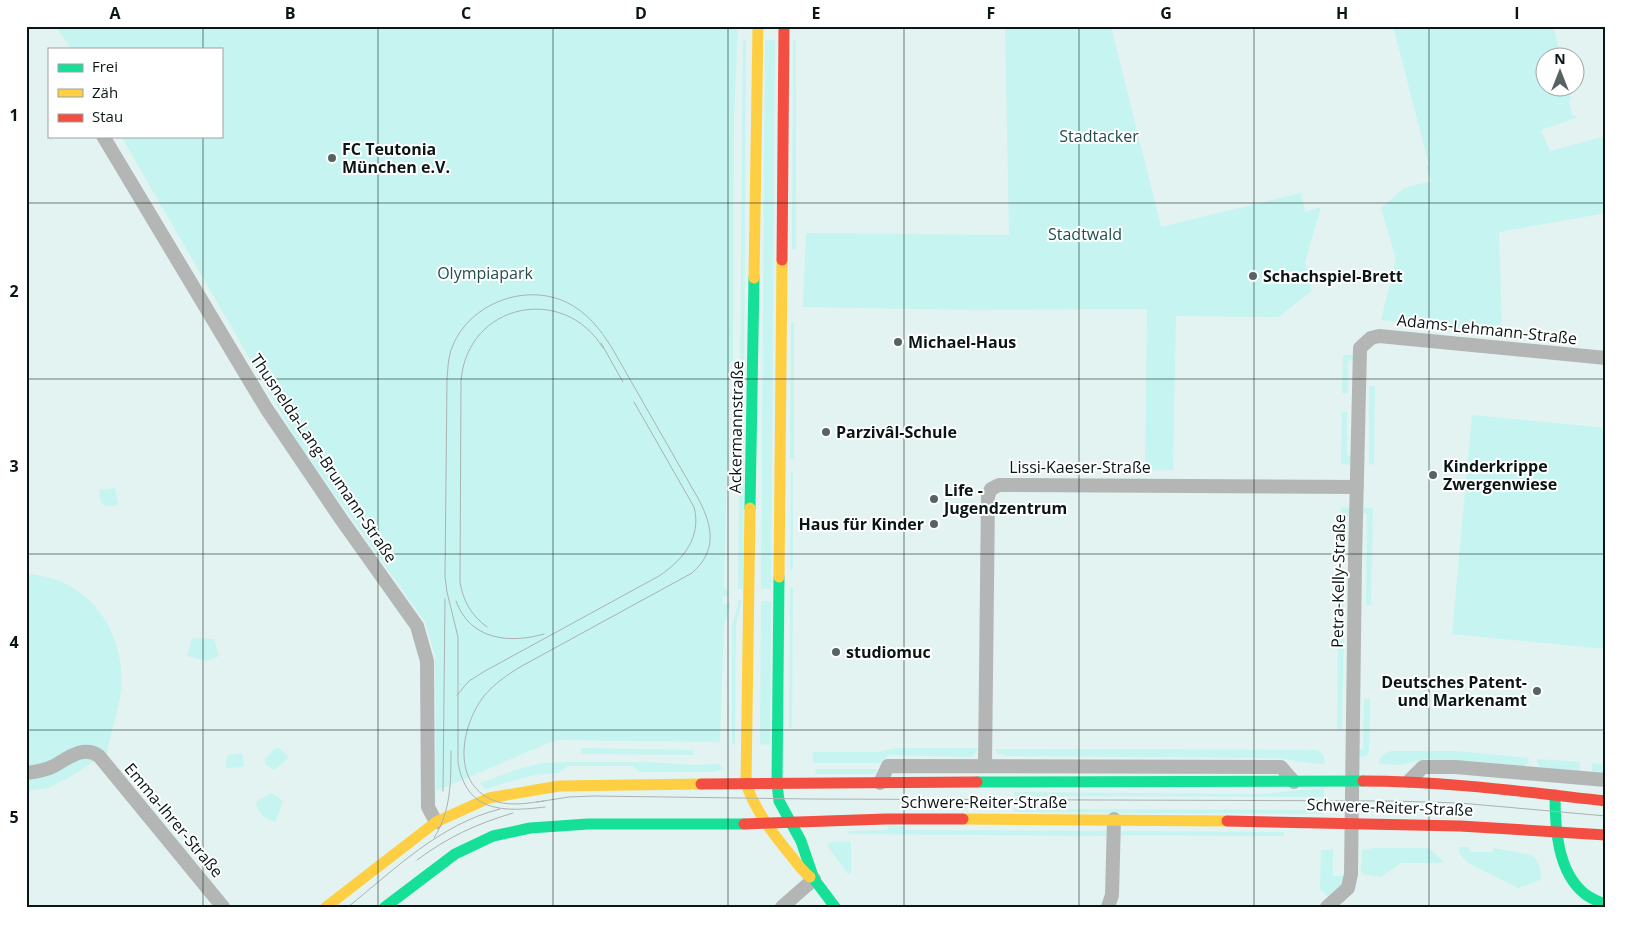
<svg xmlns="http://www.w3.org/2000/svg" width="1632" height="933" viewBox="0 0 1632 933" font-family="'Open Sans',sans-serif">
<style>
.green{fill:#c6f4f0}
.lines{fill:none;stroke-linecap:round;stroke-linejoin:round}
.street{stroke:#b4b6b6;stroke-width:14}
.fast{stroke:#16e098;stroke-width:11}
.slow{stroke:#ffcf43;stroke-width:11}
.jam{stroke:#f24e42;stroke-width:11}
.tram{stroke:#abb2b1;stroke-width:1}
.grid{fill:none;stroke:#0a1615;stroke-width:1;stroke-opacity:0.55}
.poi-dot{fill:#566362;stroke:#fff;stroke-width:2}
.labels{text-anchor:middle;stroke-width:4;stroke-linejoin:round;paint-order:stroke}
.park-label{font-size:16px;fill:#204f4c;stroke:#fff}
.poi-label{font-size:16px;font-weight:bold;fill:#0a1615;stroke:#fff;text-anchor:start}
.street-label{font-size:16px;fill:#0a1615;stroke:#fff}
.neatline{fill:none;stroke:#0a1615;stroke-width:2}
.grid-label{font-size:16px;text-anchor:middle;font-weight:bold;fill:#0a1615}
</style>
<rect width="100%" height="100%" fill="#e2f3f2"/>
<path class="green" d="M56 26H738L734 116 733 361 729 363 724 587 730 594 723 597V605L730 602V607L724 624 720 742 559 740 551 742 436 791 435 656 425 622 299 444 121 136H221V49H71Z
M1005 26 1111 27 1161 227 1301 193 1305 212 1321 207 1305 262 1312 291 1278 317 1176 316 1173 470H1145L1147 309 972 310 803 307 806 233 1009 235Z
M1393 26H1553L1561 57 1544 58V88H1568L1571 97 1569 101 1572 115H1575L1576 118 1541 130 1550 151 1606 136V213L1499 232 1502 332 1381 320 1396 259 1381 208 1404 188 1431 181 1426 166 1429 165Z
M743 40H746L743 589H738Z
M765 40H775L771 589H761Z
M793 40H796V249H792Z
M791 322H794V459H790Z
M1343 355H1353V360L1348 361V393H1342Z
M1369 386H1375L1374 465 1369 464Z
M1342 412H1347V456H1351V465L1341 464Z
M1472 415 1606 428V649L1452 634Z
M793 470V569L790 571 791 472Z
M115 488 118 505 107 506 101 503 99 490Z
M1341 507 1350 508V516H1346L1345 546 1340 545Z
M1363 508H1373L1371 605H1366L1367 514 1363 513Z
M1339 567H1344V610H1339Z
M26 573C43 576 59 579 73 588 110 610 127 657 120 697 117 716 110 734 107 753L68 778 48 788 26 791Z
M790 587H793L792 728H789Z
M738 600H742L736 624 735 744H732V625L738 606Z
M761 601H771L770 745 760 744Z
M1338 630H1344L1342 730H1337Z
M192 638 214 639 219 656 206 661 187 656Z
M1364 699H1370L1369 753 1364 757H1359V750L1363 749Z
M275 748H279L288 756 287 759 275 769H272L265 763V760Z
M581 748 693 750V755L581 754Z
M898 748H979L972 757 892 755 887 756 880 763H813L812 752H877Z
M994 749 1316 750 1323 754 1325 764C1306 764 1290 759 1272 758L1007 756 997 753Z
M1391 751H1457L1529 758 1528 763 1525 766 1425 759 1401 765 1379 764C1381 756 1383 753 1391 751Z
M241 753 243 755 244 767 226 768 227 755Z
M1537 759 1580 762V771L1541 768 1537 763Z
M568 762H649L692 765 719 764 724 769 714 772H639L633 766H568L558 773 534 775 485 789 480 783 518 769 542 763Z
M1592 763 1606 765V774L1592 773Z
M815 769H878L874 774H816Z
M1324 788V797L1014 796V792L1260 794Z
M270 794H273L283 801 275 822 263 817 256 805 257 801Z
M1014 809 1323 810 1324 814 1015 812Z
M888 826H905V830L1104 831H1107L1110 836 848 834V831L888 830Z
M1123 831 1284 832V836L1120 835Z
M831 842H851V872L848 874 829 848 827 844Z
M1459 847H1469L1470 852H1493V848L1532 855C1538 860 1543 872 1540 880L1519 888 1468 863 1459 853Z
M1374 848H1429L1443 861 1440 863H1401L1381 877 1363 874 1361 871 1362 850Z
M1321 850H1333V876H1344V883L1327 896 1320 888Z"/>
<g class="lines">
<path class="street" d="M103 136 266 408 341 519 417 626 427 661 428 807 436 822
M985 765 988 496 991 489 999 485 1357 487
M26 773C35 772 46 770 54 766 68 758 83 745 99 756L223 907
M1409 781 1423 767H1455L1606 780
M880 783 888 766 1281 767 1294 782
M782 907 814 879
M1108 907 1112 895 1114 819
M1327 907 1348 888 1351 874 1355 561 1360 348 1371 338 1379 336 1606 358"/>
<path class="fast" d="M750 508 754 278
M779 577 777 784 779 801 801 841 814 879 835 907
M977 782 1363 781
M1555 795C1555 827 1557 872 1585 894 1591 899 1599 901 1606 905
M385 907 455 854 493 836 530 828 588 824H744"/>
<path class="slow" d="M754 278 758 26
M750 508 746 784C756 812 773 834 792 857 797 863 803 872 810 877
M779 577 782 260
M963 819 1227 821
M326 907 436 822 489 798 559 786 701 784"/>
<path class="jam" d="M782 260 784 26
M1363 781C1445 781 1525 792 1606 801
M701 784 977 782
M1227 821 1460 826 1606 835
M744 824 886 819H963"/>
<path class="tram" d="M601 343 623 382
M456 601C470 640 509 644 544 634
M487 627C471 615 463 601 460 582L461 381C467 303 564 283 603 348
M457 695 469 681 485 671 659 576C683 560 702 537 694 507L634 402
M443 791 445 599
M544 801C529 803 513 806 498 802 450 787 460 727 484 696 494 684 507 675 520 667L692 573C717 551 713 527 699 500L612 348C600 329 587 312 566 302 525 283 471 303 453 345 448 356 448 368 447 379L445 577 447 592 458 637V762C466 813 504 812 545 807
M537 802 569 797 594 796 810 799 1394 801 1460 803 1606 816
M434 838C451 811 451 782 451 751
M417 860C448 837 476 824 513 813
M348 907C395 869 440 824 500 809"/>
</g>
<path class="grid" d="M203 26V49M378 26V907M553 26V907M728 26V907M904 26V907M1079 26V907M1254 26V907M1429 26V907M203 136V907M26 203H1606M26 379H1606M26 554H1606M26 730H1606"/>
<g class="poi-dot">
<circle cx="332" cy="158" r="5"/>
<circle cx="1253" cy="276" r="5"/>
<circle cx="898" cy="342" r="5"/>
<circle cx="826" cy="432" r="5"/>
<circle cx="1433" cy="475" r="5"/>
<circle cx="934" cy="499" r="5"/>
<circle cx="934" cy="524" r="5"/>
<circle cx="836" cy="652" r="5"/>
<circle cx="1537" cy="691" r="5"/>
</g>
<g class="labels">
<g class="park-label">
<text x="1099" y="142">Stadtacker</text>
<text x="1085" y="240">Stadtwald</text>
<text x="485" y="279">Olympiapark</text>
</g>
<g class="poi-label">
<text x="342" y="155">FC Teutonia<tspan x="342" dy="18">München e.V.</tspan></text>
<text x="1263" y="282">Schachspiel-Brett</text>
<text x="908" y="348">Michael-Haus</text>
<text x="836" y="438">Parzivâl-Schule</text>
<text x="1443" y="472">Kinderkrippe<tspan x="1443" dy="18">Zwergenwiese</tspan></text>
<text x="944" y="496">Life -<tspan x="944" dy="18">Jugendzentrum</tspan></text>
<text x="924" y="530" text-anchor="end">Haus für Kinder</text>
<text x="846" y="658">studiomuc</text>
<text x="1527" y="688" text-anchor="end">Deutsches Patent-<tspan x="1527" dy="18">und Markenamt</tspan></text>
</g>
<g class="street-label">
<text transform="translate(1487 329) rotate(6)" y="6">Adams-Lehmann-Straße</text>
<text transform="translate(736 427) rotate(-89)" y="6">Ackermannstraße</text>
<text transform="translate(324 458) rotate(56)" y="6">Thusnelda-Lang-Brumann-Straße</text>
<text x="1080" y="473">Lissi-Kaeser-Straße</text>
<text transform="translate(1338 581) rotate(-89)" y="6">Petra-Kelly-Straße</text>
<text x="984" y="808">Schwere-Reiter-Straße</text>
<text transform="translate(1390 807) rotate(2)" y="6">Schwere-Reiter-Straße</text>
<text transform="translate(174 820) rotate(50)" y="6">Emma-Ihrer-Straße</text>
</g>
</g>
<rect width="1632" height="933" fill="none" stroke="#ffffff" stroke-width="55"/>
<rect x="48" y="48" width="175" height="90" fill="#ffffff" stroke="#9da2a1"/>
<rect x="58" y="64" width="25" height="8" fill="#16e098" stroke="#9da2a1"/>
<text x="92" y="72" font-size="15" fill="#0a1615">Frei</text>
<rect x="58" y="89" width="25" height="8" fill="#ffcf43" stroke="#9da2a1"/>
<text x="92" y="98" font-size="15" fill="#0a1615">Zäh</text>
<rect x="58" y="114" width="25" height="8" fill="#f24e42" stroke="#9da2a1"/>
<text x="92" y="122" font-size="15" fill="#0a1615">Stau</text>
<g transform="translate(1560 72)"><circle r="24" fill="#ffffff" stroke="#9da2a1"/>
<path d="M0-4L9 19L0 12L-9 19Z" fill="#566362"/>
<text y="-8" font-size="14" font-weight="bold" text-anchor="middle" fill="#0a1615">N</text>
</g>
<rect x="28" y="28" width="1576" height="878" class="neatline"/>
<g class="grid-label">
<text x="115" y="19">A</text>
<text x="290" y="19">B</text>
<text x="466" y="19">C</text>
<text x="641" y="19">D</text>
<text x="816" y="19">E</text>
<text x="991" y="19">F</text>
<text x="1166" y="19">G</text>
<text x="1342" y="19">H</text>
<text x="1517" y="19">I</text>
<text x="14" y="121">1</text>
<text x="14" y="297">2</text>
<text x="14" y="472">3</text>
<text x="14" y="648">4</text>
<text x="14" y="823">5</text>
</g>
</svg>
